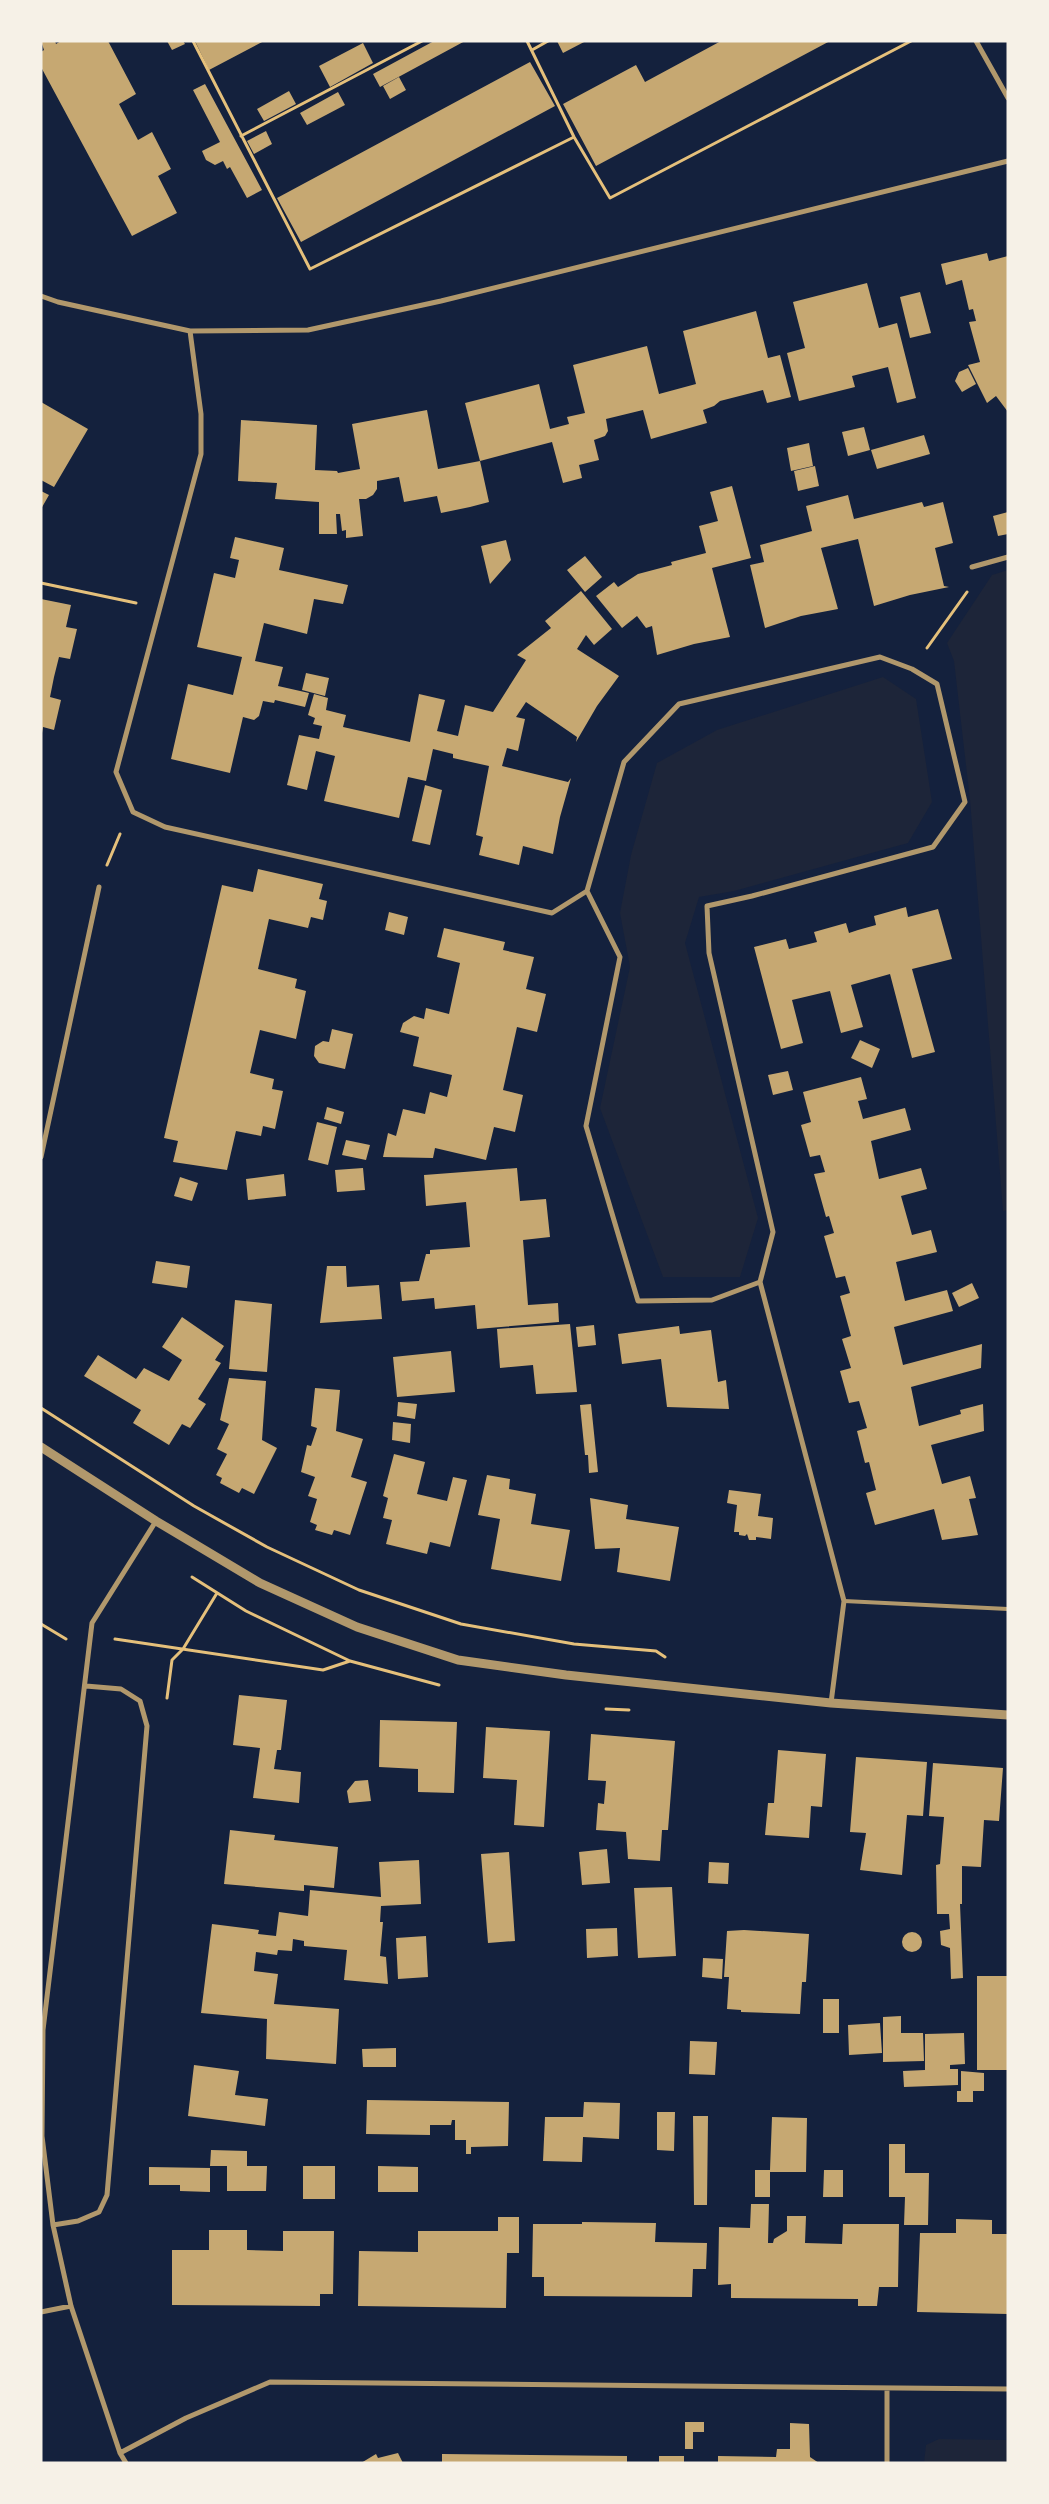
<svg xmlns="http://www.w3.org/2000/svg" width="1049" height="2504" viewBox="0 0 1049 2504" font-family="'Asap Condensed',sans-serif">
<style>
.green{fill:#1d2539}
.building{fill:#c6a872}
.lines{fill:none;stroke-linecap:round;stroke-linejoin:round}
.path{stroke:#e5c07b;stroke-width:3}
.service{stroke:#b1986c;stroke-width:4}
.minor{stroke:#b1986c;stroke-width:5}
.tertiary{stroke:#b1986c;stroke-width:9}
</style>
<rect width="100%" height="100%" fill="#14213d"/>
<path class="green" d="M1008 570V1210L1003 1211 970 800 954 661 947 643 992 575Z
M883 677 916 699 932 802 908 843 734 891 699 897 685 943 758 1218 740 1277H663L600 1108 630 967 620 913 631 855 657 763 717 730Z
M939 2439 1008 2440V2463H924L926 2445Z"/>
<path class="building" d="M41 41H55L56 44 61 41H108L136 94 119 104 138 140 152 132 171 169 158 176 177 213 132 236 41 67V52L44 50Z
M167 41H183L185 44 172 50Z
M195 41H264L209 70Z
M434 41H465L380 87 373 74Z
M557 41H586L563 53Z
M721 41H830L596 166 563 104 636 65 645 82Z
M363 43 373 63 330 87 319 66Z
M530 62 555 106 301 242 277 198Z
M399 77 406 90 390 99 383 86Z
M205 84 262 190 247 198 230 167 227 169 223 161 215 165 206 160 202 151 220 142 193 90Z
M289 91 296 104 264 121 257 109Z
M338 92 345 105 307 125 300 113Z
M266 131 272 144 254 154 247 141Z
M987 253 989 261 1008 256V412L996 396 987 403 968 365 980 362 969 322 976 321 973 309 969 310 962 280 946 285 941 264Z
M867 283 879 328 897 323 916 398 897 403 888 367 852 376 855 387 799 401 787 353 805 348 793 302Z
M920 292 931 333 910 338 900 297Z
M756 311 768 358 780 355 791 397 767 403 763 390 720 401 714 406 703 410 707 423 651 439 643 410 606 419 608 431 605 436 594 440 599 460 579 465 582 478 563 483 552 442 480 461 489 502 470 507 441 513 437 496 404 502 399 477 377 481V489L373 495 366 499H359L363 536 346 538V530L342 531 340 514H336L337 534H319V502L275 499 277 483 238 481 241 420 317 425 315 470 337 471 338 473 360 469 352 424 427 410 438 469 480 461 465 403 539 384 550 429 569 424 567 417 585 413 573 365 647 346 659 394 696 384 683 331Z
M968 368 976 384 962 392 955 381 959 372Z
M41 402 88 429 54 487 41 480Z
M864 427 870 450 848 456 842 432Z
M924 435 930 454 877 469 871 450Z
M809 443 813 466 791 471 787 448Z
M815 466 819 486 798 491 794 471Z
M732 486 751 558 712 568 730 637 694 644 657 655 652 626 646 628 637 616 622 628 596 596 614 582 618 587 638 574 672 565 671 562 706 553 699 526 718 521 710 492Z
M41 491 49 495 41 509Z
M848 495 854 519 922 502 924 507 943 502 953 543 935 548 944 586 949 587 910 595 874 606 858 539 821 548 838 609 801 616 765 628 750 565 764 562 760 545 812 531 806 506Z
M1008 512V534L998 536 993 516Z
M235 537 284 548 279 570 348 585 343 604 314 599 307 634 264 623 255 661 283 667 278 686 309 693 305 707 275 700 274 703 263 701 259 716 254 720 243 717 230 773 171 759 188 684 233 695 242 657 197 647 214 573 235 578 239 560 230 558Z
M506 540 511 560 490 584 481 546Z
M585 556 602 577 585 592 567 570Z
M581 591 612 629 594 645 586 635 577 649 619 676 597 706 576 742 577 737 526 702 516 717 525 719 518 751 507 748 502 766 568 782 571 778 560 817 553 854 523 846 519 865 479 855 483 837 476 835 489 766 453 758V754L433 749 426 781 408 777 399 818 324 801 335 756 316 751 307 790 287 785 299 735 319 739 322 726 313 724 315 718 308 715 314 694 328 698 326 710 346 715 343 727 410 742 419 694 445 700 437 731 458 736 465 705 493 712 526 660 517 655 551 628 545 621Z
M41 599 71 605 66 627 77 629 70 659 59 657 54 677 50 697 61 700 54 730 43 727 42 733Z
M306 673 329 678 325 696 302 690Z
M425 785 442 790 430 845 412 841Z
M258 869 323 884 319 899 327 901 323 920 311 917 308 928 269 919 258 969 297 979 295 988 306 991 296 1039 260 1030 250 1073 274 1079 272 1089 283 1091 275 1129 263 1126 261 1136 236 1131 227 1170 173 1162 178 1141 164 1138 222 885 253 892Z
M906 907 908 917 938 909 952 959 912 969 935 1052 912 1058 890 974 851 985 863 1027 841 1033 830 991 792 1000 803 1043 781 1049 754 947 786 939 789 949 817 942 814 932 846 923 849 933 858 930 876 925 874 916Z
M389 912 408 917 404 935 385 930Z
M444 928 505 942 503 950 534 957 526 989 546 994 537 1032 517 1027 503 1090 523 1095 515 1132 494 1127 486 1160 435 1148 433 1158 383 1157 388 1133 396 1136 403 1109 425 1114 430 1092 447 1097 452 1075 413 1066 419 1037 400 1032 403 1023 414 1016 424 1019 426 1008 449 1014 460 963 437 957Z
M332 1029 353 1034 345 1069 319 1063 314 1056 315 1046 323 1041 329 1042Z
M860 1040 880 1049 872 1068 851 1058Z
M788 1071 793 1090 773 1095 768 1075Z
M861 1077 867 1099 858 1101 863 1119 905 1108 911 1130 871 1141 879 1179 921 1168 927 1189 901 1196 912 1235 931 1230 937 1252 896 1262 905 1301 947 1290 953 1311 894 1327 903 1365 982 1344 981 1368 911 1387 919 1426 961 1414 960 1410 983 1404 984 1431 931 1445 942 1484 970 1476 976 1498 969 1499 978 1535 942 1540 934 1509 875 1525 866 1493 876 1490 869 1462 865 1463 857 1431 867 1428 859 1401 849 1403 840 1371 851 1368 842 1339 851 1336 840 1296 850 1293 845 1276 836 1278 824 1236 834 1233 829 1216 826 1217 814 1174 825 1172 820 1155 810 1157 801 1125 811 1122 803 1092Z
M327 1107 344 1112 341 1124 324 1119Z
M317 1122 337 1127 328 1165 308 1160Z
M346 1140 370 1145 366 1160 342 1155Z
M363 1168 365 1190 337 1192 335 1170Z
M517 1168 520 1201 546 1199 550 1237 523 1240 528 1305 558 1303 559 1322 477 1329 475 1305 435 1309 434 1298 402 1301 400 1282 419 1281 426 1254H430V1250L470 1247 466 1202 426 1206 424 1175Z
M284 1174 286 1196 248 1200 246 1179Z
M180 1177 198 1183 192 1201 174 1196Z
M156 1261 190 1266 187 1288 152 1283Z
M327 1266H346L347 1287 379 1285 382 1319 320 1323Z
M972 1283 979 1298 959 1307 952 1293Z
M235 1300 272 1304 267 1372 229 1369Z
M182 1317 224 1346 215 1360 221 1363 198 1399 206 1404 190 1428 182 1424 169 1445 133 1423 141 1410 84 1376 98 1355 136 1379 144 1368 169 1381 182 1360 162 1347Z
M570 1324 577 1392 536 1394 533 1365 500 1368 497 1329Z
M594 1325 596 1345 578 1347 576 1327Z
M679 1326 680 1334 711 1330 718 1382 726 1380 729 1409 667 1407 661 1359 622 1364 618 1334Z
M451 1351 455 1392 397 1397 393 1357Z
M229 1378 266 1381 262 1440 277 1448 254 1494 242 1488 239 1493 220 1483 222 1478 216 1475 227 1454 217 1449 229 1424 220 1420Z
M315 1388 340 1390 336 1431 363 1439 351 1477 367 1482 350 1535 334 1530 332 1535 315 1530 317 1525 310 1522 317 1499 308 1496 315 1477 301 1472 307 1445 311 1446 317 1428 311 1426Z
M398 1402 417 1404 415 1419 397 1416Z
M591 1404 598 1472 589 1473 588 1455H585L580 1405Z
M393 1422 411 1424 410 1443 392 1440Z
M394 1454 425 1462 417 1494 447 1501 453 1477 467 1480 450 1547 430 1542 427 1554 386 1544 392 1520 383 1518 388 1498 383 1496Z
M487 1475 510 1479 509 1489 536 1494 531 1524 570 1530 561 1581 491 1569 500 1519 478 1515Z
M729 1490 761 1494 758 1516 773 1518 771 1539 756 1537V1540H749L747 1534 745 1536 739 1535V1532H734L737 1505 727 1503Z
M590 1498 628 1505 626 1519 679 1527 670 1581 617 1572 620 1548 595 1549Z
M239 1695 287 1700 281 1750H277L274 1769 301 1772 299 1803 253 1798 260 1748 233 1745Z
M380 1720 457 1722 454 1793 418 1792V1769L379 1767Z
M486 1727 550 1731 544 1827 514 1825 517 1780 483 1778Z
M591 1734 675 1741 668 1830H662L660 1861 628 1859 626 1832 596 1830 598 1803 604 1804 606 1781 588 1780Z
M778 1750 826 1754 822 1807 811 1806 809 1838 765 1835 768 1803H774Z
M856 1757 927 1762 923 1816 907 1815 902 1875 860 1870 866 1833 850 1832Z
M933 1763 1003 1768 999 1821 984 1820 981 1867 962 1866V1904H960L963 1978 951 1979 950 1948 941 1945 940 1931 950 1929 949 1914H937L936 1865 940 1864 944 1817 929 1816Z
M368 1780 371 1801 349 1803 347 1791 355 1781Z
M230 1830 275 1835 274 1840 338 1847 334 1888 304 1885V1891L224 1884Z
M607 1849 610 1883 582 1885 579 1852Z
M509 1852 515 1941 488 1943 481 1854Z
M419 1860 421 1904 381 1906 380 1922H383L380 1956 386 1957 388 1984 344 1980 347 1950 304 1946V1941L293 1939 292 1951 278 1950 277 1955 256 1952 254 1971 278 1974 274 2004 339 2009 336 2064 266 2059 267 2019 201 2013 212 1924 259 1930 258 1934 276 1936 279 1912 308 1916 310 1890 381 1897 379 1862Z
M709 1862 729 1863 728 1884 708 1883Z
M672 1887 676 1956 638 1958 634 1888Z
M617 1928 618 1956 587 1958 586 1929Z
M744 1930 809 1934 806 1982H802L800 2014 741 2012V2010L727 2009 729 1977H724L727 1931Z
M902 1942a10 10 0 1 1 20 0a10 10 0 1 1-20 0Z
M426 1936 428 1977 398 1979 396 1938Z
M703 1958 723 1959 722 1979 702 1977Z
M977 1976H1008V2070H977Z
M823 1999H839V2033H823Z
M901 2016V2033H923L924 2061 883 2062V2017Z
M880 2023 882 2053 849 2055 848 2025Z
M964 2033 965 2064 950 2065V2069H958V2085L904 2087 903 2071 925 2070V2034Z
M690 2041 717 2042 715 2075 689 2074Z
M396 2048V2067H363L362 2049Z
M194 2065 239 2071 235 2095 268 2099 265 2126 188 2116Z
M961 2071 984 2073V2091H973V2102H957V2091H961Z
M367 2100 509 2102 508 2146 471 2147V2154H466V2140H455V2120H452L451 2125H430V2135L366 2134Z
M584 2102 620 2103 619 2139 583 2137 582 2162 543 2161 545 2117H583Z
M657 2112H675L674 2151 657 2150Z
M693 2116H708L707 2205H694Z
M772 2117 807 2118 806 2172H770V2197H755V2170H770Z
M889 2144H905V2173H929L928 2225H904L905 2197H889Z
M211 2150 247 2151V2166H267L266 2191H227V2166H210Z
M303 2166H335V2199H303Z
M378 2166 418 2167V2192H378Z
M149 2167 210 2168V2192L180 2191V2185H149Z
M824 2170H843V2197H823Z
M751 2204H769L768 2243H773L774 2239 787 2231V2216H806L805 2243 842 2244 843 2224H899L898 2287H879L877 2306H858V2299L731 2298V2284L718 2285 719 2227 750 2228Z
M498 2217H519V2253H507L506 2308 358 2306 359 2251 418 2252V2231H498Z
M956 2219 992 2220V2234H1008V2314L917 2312 920 2233H956Z
M582 2222 656 2223 655 2242 707 2243 706 2269H693L692 2297 544 2296V2277H532L533 2224H582Z
M209 2230H247V2250L283 2251V2231H334L333 2294H320V2306L172 2305V2250H209Z
M685 2422H704V2432H693V2449H685Z
M790 2423 809 2424 810 2457 819 2463H718V2456L776 2457 777 2449H790Z
M398 2453 403 2463H361L376 2454 378 2458Z
M442 2454 627 2456V2463H442Z
M659 2456H684V2463H659Z"/>
<g class="lines">
<path class="path" d="M193 41 310 269 574 137
M527 41 574 137 610 198 911 41
M532 50 548 41
M241 136 422 41
M41 583 136 603
M927 648 967 592
M107 865 120 834
M41 1408 194 1506 267 1547 359 1590 461 1624 574 1644 656 1651 665 1657
M192 1577 246 1611 350 1661 439 1685
M41 1624 66 1639
M115 1639 323 1670 350 1661
M167 1698 172 1660 183 1649 217 1593
M606 1709 629 1710"/>
<path class="service" d="M844 1601 1008 1609"/>
<path class="minor" d="M976 41 1008 98
M41 296 58 302 190 331 308 330 441 301 1008 161
M190 331 201 414V454L116 772 133 812 165 827 552 913 587 891 624 762 679 704 880 657 912 669 937 684 965 802 933 847 752 896 707 906 709 953 773 1232 760 1282 844 1601 831 1703
M972 567 1008 557
M587 891 620 957 586 1126 638 1301 712 1300 760 1282
M41 1157 99 887
M53 2225 78 2221 99 2212 107 2195 147 1726 140 1701 121 1689 86 1686
M41 2312 71 2306
M887 2388V2463
M120 2453 186 2418 270 2382 1008 2389
M126 2463 120 2453 71 2306 53 2225 42 2136 43 2030 92 1623 156 1521"/>
<path class="tertiary" d="M41 1447 156 1521 260 1583 357 1627 458 1660 566 1675 831 1703 1008 1715"/>
</g>
<rect width="1049" height="2504" fill="none" stroke="#f6f1e7" stroke-width="85"/>
</svg>
